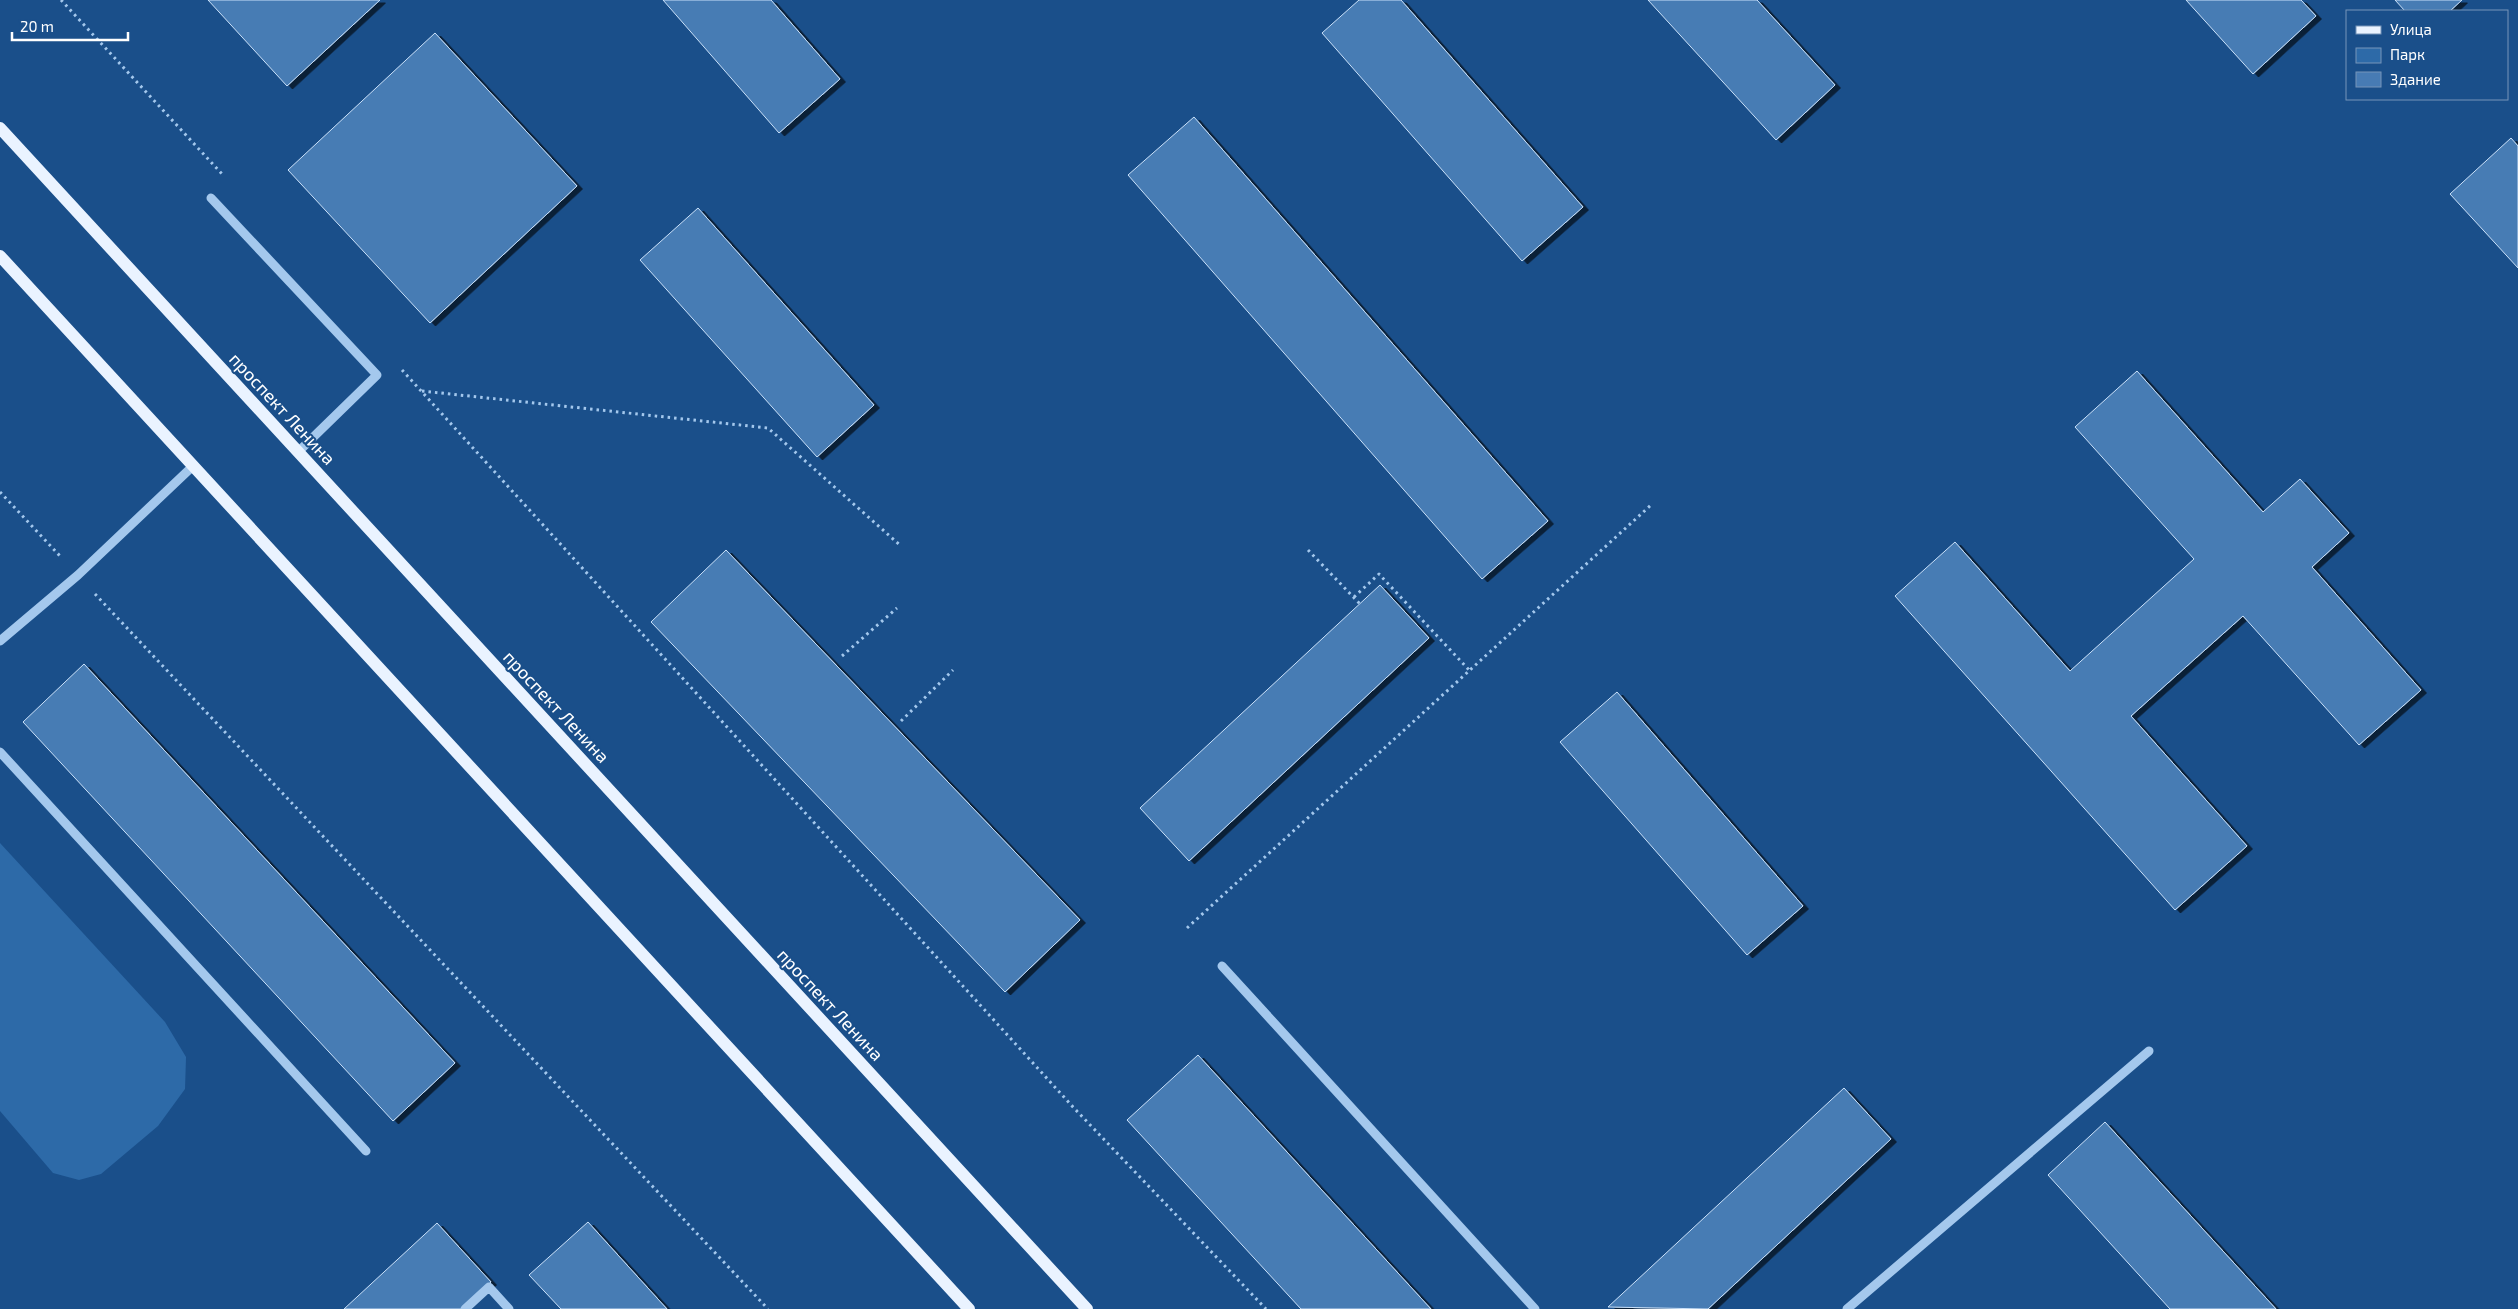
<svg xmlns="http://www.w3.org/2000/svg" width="2518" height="1309" viewBox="0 0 2518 1309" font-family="'Exo 2',sans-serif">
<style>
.green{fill:#2d6aa8}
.building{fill:#477bb4;stroke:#cae1f9;filter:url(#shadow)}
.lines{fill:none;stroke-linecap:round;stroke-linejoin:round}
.path{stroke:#a4c8ed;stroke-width:3;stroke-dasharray:2.5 4;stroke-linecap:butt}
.minor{stroke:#a4c8ed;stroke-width:9}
.major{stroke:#eaf3ff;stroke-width:12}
.labels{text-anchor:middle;stroke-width:4;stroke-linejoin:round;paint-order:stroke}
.street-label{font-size:18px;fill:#fff;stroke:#1a4f8a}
</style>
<defs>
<filter id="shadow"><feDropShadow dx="5.5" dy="3" stdDeviation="0" flood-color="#0009"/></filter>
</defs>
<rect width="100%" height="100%" fill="#1a4f8a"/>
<path class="green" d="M0 843 165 1022 186 1057 185 1089 158 1126 101 1174 79 1180 53 1173 0 1111Z"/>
<path class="building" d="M208 0H380L287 86Z
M663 0H771L840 79 779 133Z
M1359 0H1401L1583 207 1522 261 1322 33Z
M1648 0H1757L1835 85 1776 140Z
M2186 0H2301L2316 16 2253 74Z
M2395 0H2462L2450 11H2405Z
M435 33 577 186 430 323 288 170Z
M1194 117 1548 521 1482 579 1128 175Z
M2511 138 2518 146V268L2450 194Z
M698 208 874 405 817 457 640 260Z
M2137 371 2263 512 2300 479 2349 533 2312 567 2421 690 2359 745 2243 616 2131 716 2247 846 2175 910 1895 596 1955 542 2070 671 2194 559 2075 427Z
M726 550 1080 920 1005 992 651 622Z
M1380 585 1429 638 1189 861 1140 808Z
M84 664 455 1063 393 1121 23 722Z
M1617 692 1803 906 1747 955 1560 742Z
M1198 1055 1431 1309H1301L1127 1120Z
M1844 1088 1891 1139 1708 1309 1608 1307Z
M2105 1122 2276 1309H2170L2048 1175Z
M588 1222 667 1309H561L529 1275Z
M437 1223 491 1282 461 1309H344Z"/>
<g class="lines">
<path class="path" d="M61 0 222 174
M402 370 1073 1107 1266 1309
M422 391 768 428 901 546
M0 492 60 556
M1308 550 1360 604
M95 594 768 1309
M1354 597 1379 574 1470 671
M842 656 897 608
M901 721 953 670
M1187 928 1651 505"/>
<path class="minor" d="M211 198 377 375 298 452
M0 641 78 575 193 466
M0 752 366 1151
M1222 966 1535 1309
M465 1309 489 1287 509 1309
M1847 1309 2149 1051"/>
<path class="major" d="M0 128 1087 1309
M0 256 969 1309"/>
</g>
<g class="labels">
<g class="street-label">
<text transform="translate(282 409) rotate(47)" y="6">проспект Ленина</text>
<text transform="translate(556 707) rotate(47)" y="6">проспект Ленина</text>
<text transform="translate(830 1005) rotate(47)" y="6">проспект Ленина</text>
</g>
</g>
<rect x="2346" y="10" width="162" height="90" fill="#1a4f8a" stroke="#7695b9"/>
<rect x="2356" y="26" width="25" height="8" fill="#eaf3ff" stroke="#7695b9"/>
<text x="2390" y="35" font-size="15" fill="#ffffff">Улица</text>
<rect x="2356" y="48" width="25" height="15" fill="#2d6aa8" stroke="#7695b9"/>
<text x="2390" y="60" font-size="15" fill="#ffffff">Парк</text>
<rect x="2356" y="72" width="25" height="15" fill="#477bb4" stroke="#7695b9"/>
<text x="2390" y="85" font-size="15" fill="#ffffff">Здание</text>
<path d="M12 32v8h116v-8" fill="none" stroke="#ffffff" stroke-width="2.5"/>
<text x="20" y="32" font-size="15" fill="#ffffff" stroke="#1a4f8a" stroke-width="4" paint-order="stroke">20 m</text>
</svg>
